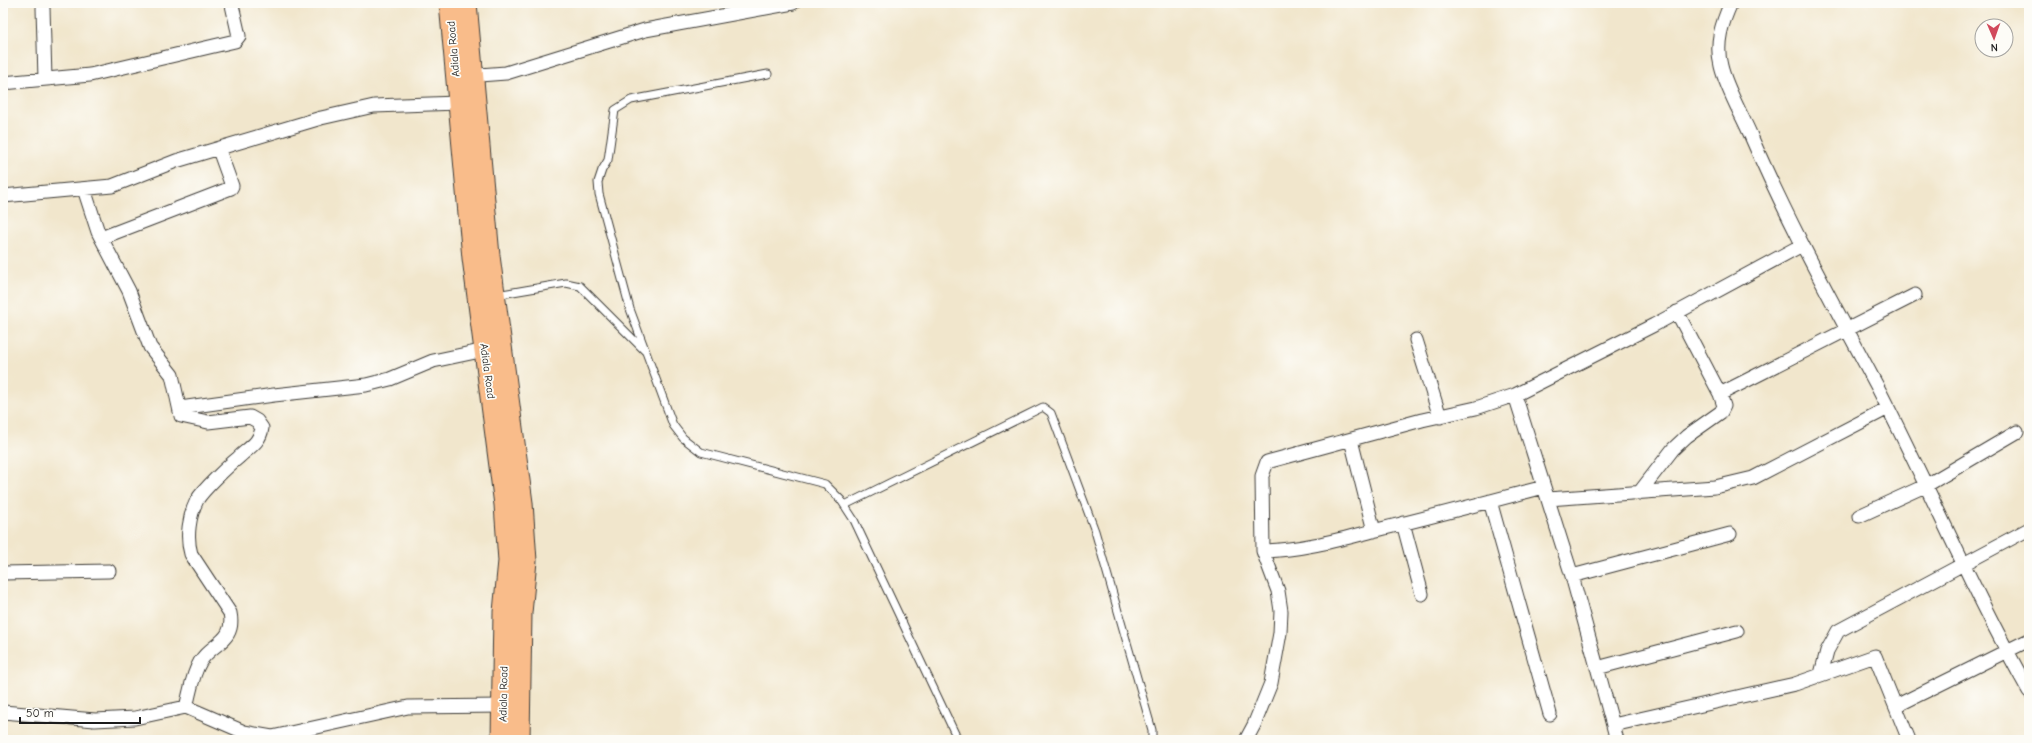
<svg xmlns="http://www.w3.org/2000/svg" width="2032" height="743" viewBox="0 0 2032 743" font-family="'Comic Neue',sans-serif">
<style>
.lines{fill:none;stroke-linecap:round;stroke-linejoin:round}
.service-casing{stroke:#3c3a36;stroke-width:9}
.minor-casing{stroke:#3c3a36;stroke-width:15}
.primary-casing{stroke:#3c3a36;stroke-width:23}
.service{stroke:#fff;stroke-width:7}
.minor{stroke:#fff;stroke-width:13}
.primary{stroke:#f9bc8a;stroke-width:21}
.labels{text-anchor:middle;stroke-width:3.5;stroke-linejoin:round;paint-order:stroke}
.street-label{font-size:11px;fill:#1c1c1c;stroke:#fdfcf7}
</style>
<rect width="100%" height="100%" fill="#fdfcf7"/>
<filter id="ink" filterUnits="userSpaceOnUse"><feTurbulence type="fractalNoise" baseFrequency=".025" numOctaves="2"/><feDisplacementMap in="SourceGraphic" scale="8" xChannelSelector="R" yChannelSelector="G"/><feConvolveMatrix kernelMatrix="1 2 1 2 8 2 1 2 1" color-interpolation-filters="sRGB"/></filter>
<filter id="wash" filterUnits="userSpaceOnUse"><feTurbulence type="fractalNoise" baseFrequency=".012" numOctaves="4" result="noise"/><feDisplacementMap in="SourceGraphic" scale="16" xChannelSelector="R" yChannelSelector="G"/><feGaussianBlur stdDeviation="0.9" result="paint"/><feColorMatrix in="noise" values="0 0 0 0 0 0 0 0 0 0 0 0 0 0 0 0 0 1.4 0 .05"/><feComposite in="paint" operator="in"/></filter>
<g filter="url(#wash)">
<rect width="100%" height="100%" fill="#f1e6cc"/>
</g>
<g filter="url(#ink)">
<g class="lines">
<g class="service-casing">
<path id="service" d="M768 74 631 100 615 110 608 160 602 170 598 182 599 194 630 309 673 425 683 438 701 452 825 484 841 500 854 520 958 740
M496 295 566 283 580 286 645 351
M845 505 1043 407 1051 413 1095 531 1152 730V740"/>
</g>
<g class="minor-casing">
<path id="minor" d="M1731 3C1722 23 1715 43 1721 66 1726 88 1742 115 1751 136 1788 222 1833 303 1877 386 1929 487 1973 592 2029 691
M43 8 45 79
M466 76 506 73 645 30 793 3
M3 83 90 75 235 41 239 36 232 5 234 3
M84 189 98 232 129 291 150 347 172 375 181 416 208 422 250 417 257 421 262 428C260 443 248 448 238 458 228 466 203 490 197 500 189 516 186 537 191 554L230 613C236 642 211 643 200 662 192 675 190 693 186 707
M3 196 112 186 176 161 321 118 374 106 458 103
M101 238 231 188 232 186 219 150
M1416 340 1440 417
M1720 394 1915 295
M1515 395 1572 576 1617 740
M180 408 274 395 366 385 390 379 433 361 485 350
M1351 440 1374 531
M1639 493 1673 449 1687 436 1721 412 1724 406 1720 394 1677 312
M1548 499 1715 487 1753 478 1888 408
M1490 501 1550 714
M1859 516 1927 485 2017 432
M1403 523 1422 594
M1263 551C1304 550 1345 538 1385 528 1438 515 1491 501 1544 487
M3 573 109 571
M1572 576 1730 534
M1597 668 1737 631
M1821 674 1827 651 1838 631 2029 529
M1896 706 2029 640
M3 712 95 720 135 718 186 707 244 732 272 737 408 707 503 706
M1613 725 1795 684 1875 656 1909 740
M1246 740 1254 725 1271 683 1280 633 1281 611 1278 591 1263 551 1262 476 1267 462 1422 420 1476 408 1515 395 1654 325 1802 245"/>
</g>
<g class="primary-casing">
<path id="primary" d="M450 3 473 258 505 505 509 561 504 612 502 740
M466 3 489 256 522 503 526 561 521 613 519 740"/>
</g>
<use href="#service" class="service"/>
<use href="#minor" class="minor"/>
<use href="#primary" class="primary"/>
</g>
</g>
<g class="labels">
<g class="street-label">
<text transform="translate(453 49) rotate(-95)" y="4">Adiala Road</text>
<text transform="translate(488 371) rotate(82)" y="4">Adiala Road</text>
<text transform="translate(503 694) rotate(-89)" y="4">Adiala Road</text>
</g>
</g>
<rect width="2032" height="743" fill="none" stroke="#fdfcf7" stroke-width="16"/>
<g transform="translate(1994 38) rotate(178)"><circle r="19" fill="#fdfcf7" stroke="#a3a29f"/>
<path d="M0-3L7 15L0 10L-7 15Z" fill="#d1495b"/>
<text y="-6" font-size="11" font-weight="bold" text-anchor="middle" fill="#1c1c1c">N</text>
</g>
<path d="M20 717v6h120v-6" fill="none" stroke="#1c1c1c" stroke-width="2"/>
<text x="26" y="717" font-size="12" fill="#1c1c1c" stroke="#fdfcf7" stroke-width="3" paint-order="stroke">50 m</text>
</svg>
